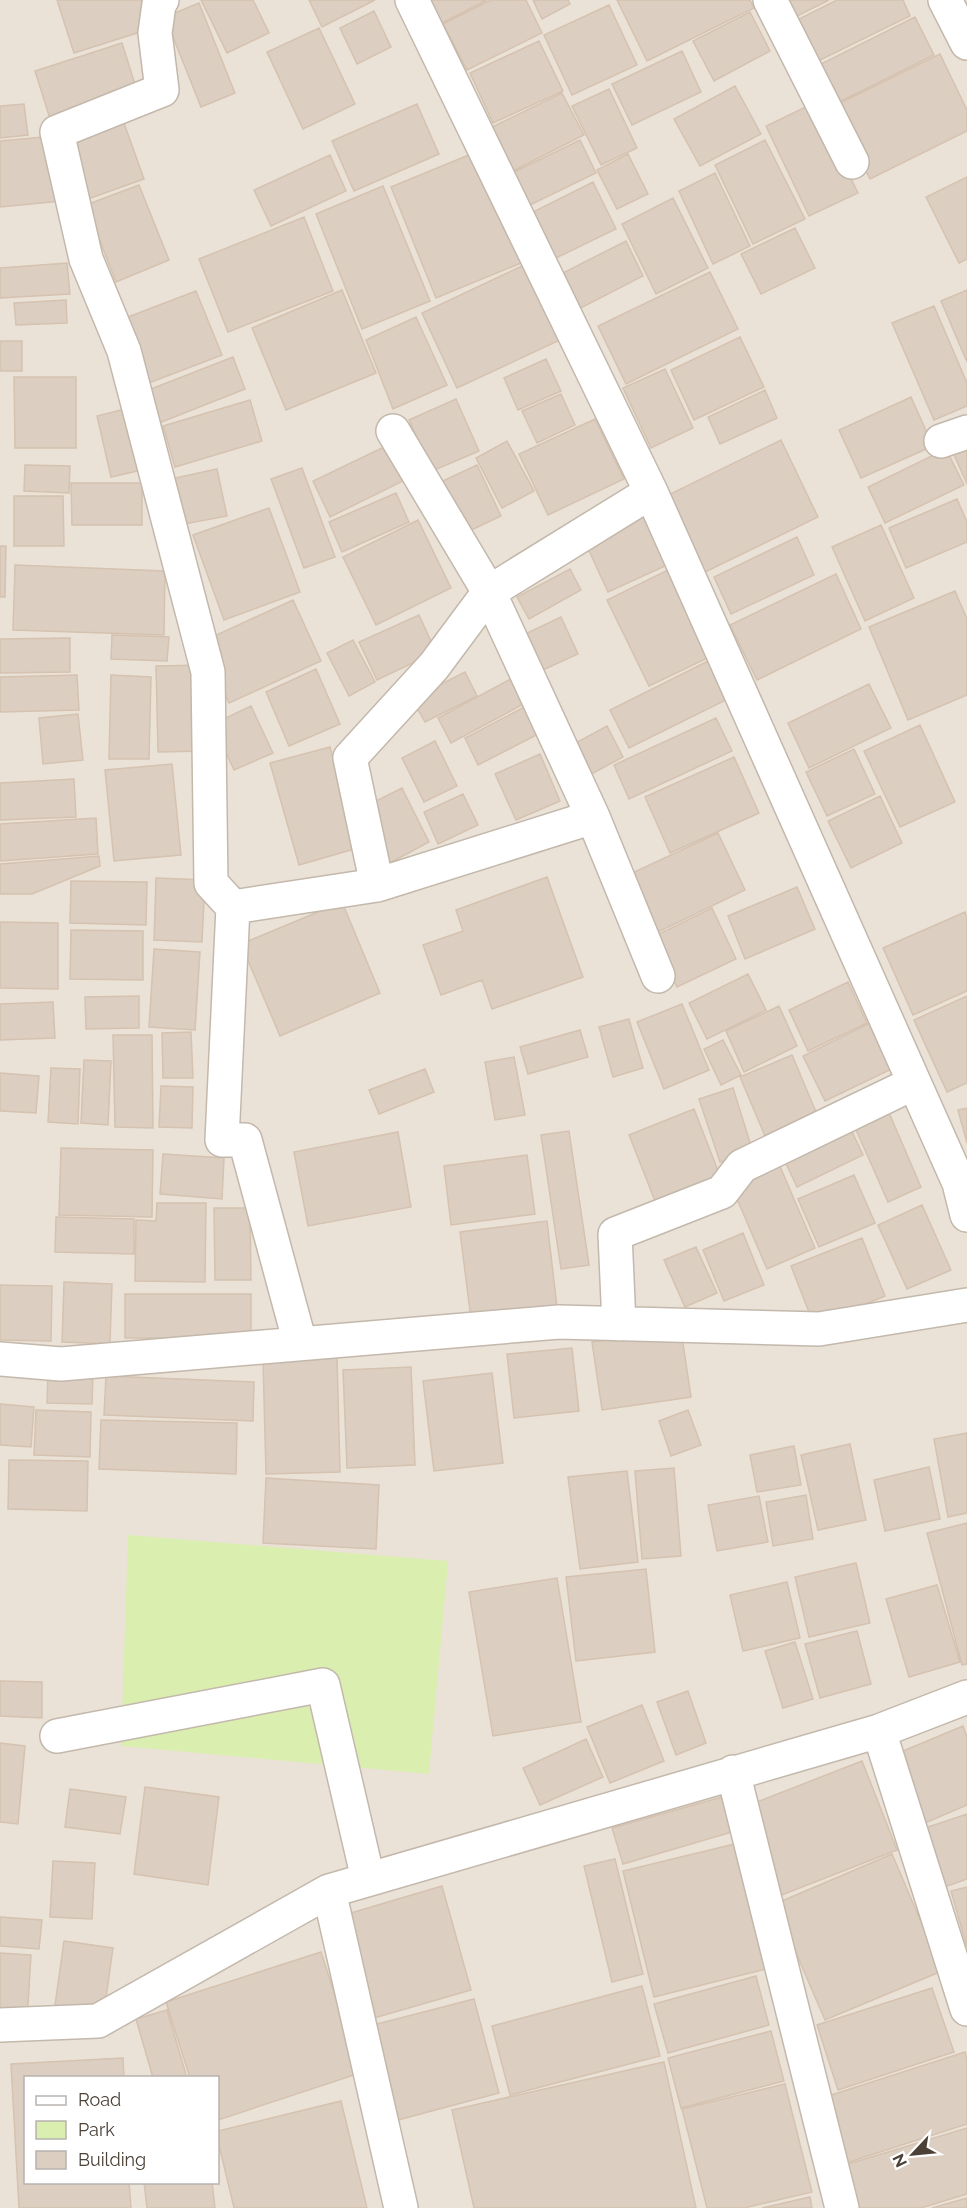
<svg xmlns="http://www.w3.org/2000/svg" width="967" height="2208" viewBox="0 0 967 2208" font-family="Raleway,sans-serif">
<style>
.residential{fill:#ebe2d7;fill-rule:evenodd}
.green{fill:#d9eeaf}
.building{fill:#dccec1;stroke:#d5c2b0;stroke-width:1.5}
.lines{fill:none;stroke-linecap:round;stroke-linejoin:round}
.minor-casing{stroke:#c3b8ab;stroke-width:36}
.minor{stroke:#fff;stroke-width:33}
</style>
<rect width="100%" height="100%" fill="#f6f1ea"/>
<path class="residential" d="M0 0H967V2208H0ZM26 2078H218V2182H26Z"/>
<path class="green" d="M128 1535 448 1561 429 1774 121 1746Z"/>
<path class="building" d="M57 0H141L150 29 74 53Z
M201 0H253L269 33 227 53Z
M309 0H375L322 27Z
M428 0H487L440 24Z
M491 0H526L542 33 467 70 443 24Z
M533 0H568L570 4 542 19Z
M617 0H750L754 8 647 61Z
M776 0H829L787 21Z
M837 0H903L910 16 812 64 791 23Z
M199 3 235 93 201 107 165 17Z
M609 5 637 65 572 95 544 35Z
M374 11 391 47 357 64 340 28Z
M750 12 770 51 714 81 693 41Z
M915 17 934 55 833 105 815 67Z
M319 28 355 104 303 129 267 52Z
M539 41 563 91 493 123 470 73Z
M122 43 139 97 52 125 35 71Z
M682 51 701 92 632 125 612 84Z
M940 54 967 110V131L870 179 834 106Z
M735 86 761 134 700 166 674 119Z
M609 89 637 148 601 165 572 106Z
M562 93 584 135 513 171 492 127Z
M814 103 858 193 809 216 766 126Z
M24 104 28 135 0 138V106Z
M417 104 439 154 354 191 332 141Z
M124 123 144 179 85 200 64 145Z
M54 136 61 201 0 207V141Z
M580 140 596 173 530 205 514 172Z
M765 140 805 219 753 244 715 165Z
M476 152 521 263 436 298 391 187Z
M628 154 648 194 617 209 597 170Z
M330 155 346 191 271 226 254 190Z
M715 173 750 246 713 264 679 191Z
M967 177V259L959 263 926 197Z
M593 182 616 229 556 258 533 212Z
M139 185 169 260 116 282 86 205Z
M383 186 430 301 362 329 316 214Z
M673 198 708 268 656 294 622 224Z
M304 217 333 291 228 332 199 259Z
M795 228 815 268 761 294 741 254Z
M626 241 643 276 573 312 555 277Z
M67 263 70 294 0 298V268Z
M524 265 560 340 457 388 422 313Z
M710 272 738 329 626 384 598 326Z
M342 290 376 373 286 410 252 328Z
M967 290V362L941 301Z
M196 291 222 355 141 386 115 322Z
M66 300 67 323 16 325 14 303Z
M934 306 967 383V406L934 420 892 323Z
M416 317 447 385 393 409 366 340Z
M740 337 764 387 694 420 671 370Z
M0 341H22V371H0Z
M233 357 245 389 159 423 146 391Z
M546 359 561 391 518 410 504 378Z
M665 369 693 428 651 448 623 388Z
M14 377H76V448H15Z
M765 390 777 418 720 444 708 417Z
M561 394 575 425 537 443 522 411Z
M911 397 933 446 861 478 839 430Z
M456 399 479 451 432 471 409 420Z
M250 400 262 441 175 467 163 426Z
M137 406 151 468 111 477 97 416Z
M595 419 624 479 548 515 519 454Z
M781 440 818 517 699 575 662 498Z
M507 441 534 491 502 508 476 458Z
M967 441V484L951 448Z
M386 446 403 481 330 517 313 481Z
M946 449 964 485 885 523 868 487Z
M25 465 70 466 69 493 24 491Z
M477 465 501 516 459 536 434 485Z
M302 468 335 557 304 568 271 479Z
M217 469 227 516 185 524 175 478Z
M71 483H142V525H72Z
M396 493 409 522 342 552 329 522Z
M14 496H63L64 546H14Z
M957 499 967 522V542L906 568 889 528Z
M269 508 300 592 224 620 193 535Z
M650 511 674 562 608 592 584 540Z
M418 520 451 588 376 625 343 557Z
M881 525 914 598 865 621 832 547Z
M797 537 814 575 731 614 714 577Z
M0 546H6L5 597H0Z
M15 565 165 571 164 635 13 630Z
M672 568 714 655 649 686 607 600Z
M570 569 581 590 529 619 517 597Z
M836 574 861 629 757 680 730 625Z
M955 591 967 619V695L908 720 869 627Z
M293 600 321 661 229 703 201 642Z
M419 615 436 652 377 680 359 642Z
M561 617 578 654 543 670 525 634Z
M112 635 169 637 167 661 111 659Z
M70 638V672L0 673V639Z
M353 640 375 682 349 696 327 653Z
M710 660 730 698 629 748 610 710Z
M204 665 205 751 158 752 156 666Z
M316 669 340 724 289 746 266 692Z
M465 672 477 696 425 722 412 699Z
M77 675 79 710 0 712V677Z
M111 675 151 677 149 759H109Z
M518 675 531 700 451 743 438 718Z
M869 684 891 728 809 768 788 723Z
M534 702 548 729 478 765 465 738Z
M251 706 273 753 234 770 213 724Z
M78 714 83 760 43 764 39 718Z
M716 718 732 751 629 799 614 765Z
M920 725 955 802 900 827 864 751Z
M607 726 623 757 586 777 570 746Z
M435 741 457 786 424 802 402 758Z
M330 747 358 848 299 865 270 763Z
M854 749 875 794 827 816 806 772Z
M540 754 560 801 516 820 495 774Z
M734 757 759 813 670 853 645 797Z
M172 764 181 855 114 861 105 770Z
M74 779 76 817 0 820V783Z
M402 788 429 842 390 863 362 808Z
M463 794 478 825 438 844 424 812Z
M880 796 902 843 851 868 828 821Z
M96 818 98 854 0 861V824Z
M718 833 745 890 658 932 630 874Z
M99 856 100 866 32 894H0V864Z
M547 877 583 977 492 1009 482 980 441 995 423 945 463 931 456 910Z
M156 878 205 880 202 942 154 940Z
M71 881 147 882 146 925 70 923Z
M797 887 815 929 745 959 728 916Z
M342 902 380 993 280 1036 241 944Z
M712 908 736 959 677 987 653 937Z
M965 912 967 917V991L913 1015 883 948Z
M0 922 58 923V989L0 988Z
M71 930 143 931V980L70 979Z
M154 949 200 952 195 1030 149 1027Z
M748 974 766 1010 707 1039 689 1003Z
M848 982 867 1023 808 1051 789 1010Z
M139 996V1028L86 1029 85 997Z
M967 996V1083L947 1092 914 1020Z
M53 1002 55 1038 0 1040V1004Z
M682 1004 709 1070 664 1089 637 1022Z
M779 1006 797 1046 744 1072 726 1031Z
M629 1019 643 1068 613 1077 599 1027Z
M876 1020 898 1066 825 1101 803 1056Z
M580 1030 588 1057 528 1074 520 1047Z
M191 1032 193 1078H163L162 1033Z
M113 1035H152L153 1128 115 1127Z
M723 1040 741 1075 721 1085 704 1049Z
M792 1055 817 1114 765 1136 740 1077Z
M514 1057 525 1115 495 1120 485 1062Z
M84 1060 111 1061 108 1125 81 1123Z
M51 1068 80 1069 78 1124 48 1122Z
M425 1069 434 1092 379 1114 369 1090Z
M0 1073 39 1076 36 1113 0 1111Z
M161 1086 193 1087 192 1128 159 1127Z
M733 1088 753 1152 720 1162 699 1099Z
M887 1108 921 1187 888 1202 853 1123Z
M967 1108V1143L958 1110Z
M694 1109 722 1181 657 1206 629 1135Z
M848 1123 863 1155 797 1187 782 1155Z
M569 1131 589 1265 561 1269 541 1135Z
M398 1132 411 1207 308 1226 294 1152Z
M61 1148 153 1150 152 1217 59 1215Z
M163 1154 224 1158 222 1199 160 1194Z
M527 1155 535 1214 451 1225 444 1166Z
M779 1164 815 1248 767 1269 731 1185Z
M854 1175 875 1223 819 1247 798 1199Z
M157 1203H206L205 1282 135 1281 136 1220 156 1221Z
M922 1205 951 1270 907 1289 878 1225Z
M214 1208H250L251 1280H215Z
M56 1217 134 1219V1254L55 1252Z
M547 1221 557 1307 471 1319 460 1232Z
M743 1233 764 1285 724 1301 703 1250Z
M862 1238 885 1296 814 1325 791 1266Z
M696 1247 717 1293 685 1307 664 1260Z
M64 1282 112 1284 110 1344 62 1342Z
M0 1285 52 1286 51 1341 0 1340Z
M125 1294H251V1338H125Z
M681 1330 691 1397 602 1410 592 1342Z
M572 1348 579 1411 514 1418 507 1354Z
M337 1358 340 1472 266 1474 263 1360Z
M411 1367 415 1465 347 1468 343 1370Z
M48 1371 93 1372 92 1404 47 1403Z
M492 1373 503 1463 434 1471 423 1381Z
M106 1376 254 1382 253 1421 104 1415Z
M0 1404 34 1407 31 1447 0 1445Z
M36 1410 91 1412 90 1457 34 1455Z
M688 1410 701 1445 671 1456 659 1421Z
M101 1420 237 1423 236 1474 99 1469Z
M967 1433V1513L948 1517 934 1439Z
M850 1444 866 1520 818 1530 801 1455Z
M794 1446 801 1485 757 1492 750 1455Z
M9 1460 88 1461 87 1511 8 1509Z
M929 1467 940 1519 885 1531 874 1480Z
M674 1468 681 1556 642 1559 635 1471Z
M627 1471 638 1562 580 1569 568 1477Z
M266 1478 379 1485 376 1549 263 1543Z
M806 1495 813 1539 773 1546 766 1502Z
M759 1496 768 1542 717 1551 708 1505Z
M967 1523V1664L962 1665 927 1533Z
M856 1563 870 1623 809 1637 795 1577Z
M646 1569 655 1652 576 1661 566 1577Z
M557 1578 581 1722 493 1736 469 1592Z
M787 1582 800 1638 743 1651 730 1595Z
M937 1585 960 1662 909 1677 886 1599Z
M857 1631 871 1684 820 1698 805 1644Z
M795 1642 813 1699 783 1708 765 1651Z
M0 1681 42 1682V1718L0 1716Z
M688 1691 706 1743 676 1755 657 1702Z
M642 1705 664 1761 610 1783 587 1727Z
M963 1726 967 1737V1805L925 1823 896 1754Z
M586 1739 603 1777 540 1805 523 1768Z
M0 1743 25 1746 18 1824 0 1822Z
M862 1761 897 1850 779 1896 744 1807Z
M145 1787 219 1797 208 1885 134 1874Z
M70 1789 126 1797 120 1834 65 1827Z
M722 1797 732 1832 623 1864 612 1828Z
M967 1814V1879L939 1889 919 1830Z
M747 1841 778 1966 654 1997 623 1871Z
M892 1854 942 1971 825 2020 775 1904Z
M615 1859 643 1974 612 1982 584 1866Z
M53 1861 95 1863 92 1919 50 1917Z
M442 1886 471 1990 374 2018 344 1915Z
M967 1887V1947L951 1891Z
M0 1917 42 1920 39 1949 0 1946Z
M64 1941 113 1948 104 2012 55 2005Z
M321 1952 360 2073 218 2120V2078H190L166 2002Z
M0 1953 31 1955 27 2021 0 2019Z
M756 1976 769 2025 668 2053 654 2004Z
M642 1986 660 2056 510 2095 492 2026Z
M932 1988 954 2052 838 2090 817 2025Z
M474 1999 499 2093 398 2120 373 2025Z
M167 2010 187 2078H153L136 2019Z
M771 2031 784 2081 681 2108 668 2058Z
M965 2052 967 2060V2124L846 2163 825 2097Z
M123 2058 124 2078H26V2182H129L131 2208H19L11 2064Z
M664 2062 696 2208H474L452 2110Z
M785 2084 812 2192 744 2208H707L682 2109Z
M341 2101 367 2208H234L218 2141V2131Z
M967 2128V2194L921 2208H858L845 2165Z
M144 2182H212L215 2208H147Z
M810 2197 812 2208H762Z
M967 2198V2208H932Z"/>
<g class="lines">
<g class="minor-casing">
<path id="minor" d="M162 0 159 4 155 33 162 90 57 132 86 259 124 351 208 672 211 883 233 907
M412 0 651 492 959 1183 967 1215
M770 0 852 162
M945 0 967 43
M393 431 489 592 651 492
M941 441 967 432
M377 885 350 758 434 666 489 592 593 817
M619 1324 615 1234 722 1192 742 1166 914 1083
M300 1343 245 1140H222L233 907 377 885 593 817 658 976
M0 1359 61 1364 559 1322 819 1329 967 1305
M879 1731 967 2009
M57 1736 323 1685 368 1879
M733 1772 842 2208
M329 1891 401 2208
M0 2025 98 2021 329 1891 879 1731 967 1697"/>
</g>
<use href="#minor" class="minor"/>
</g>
<rect x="24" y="2076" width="195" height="108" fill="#ffffff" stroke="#b7b3af" stroke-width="1.5"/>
<rect x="36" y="2096" width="30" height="9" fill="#ffffff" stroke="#b7b3af" stroke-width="1.5"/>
<text x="78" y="2106" font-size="18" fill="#4b4137">Road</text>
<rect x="36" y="2121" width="30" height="18" fill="#d9eeaf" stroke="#b7b3af" stroke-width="1.5"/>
<text x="78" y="2136" font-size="18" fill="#4b4137">Park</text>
<rect x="36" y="2151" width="30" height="18" fill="#dccec1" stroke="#b7b3af" stroke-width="1.5"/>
<text x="78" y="2166" font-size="18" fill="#4b4137">Building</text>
<g transform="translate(913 2154) rotate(244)" stroke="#ffffff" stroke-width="4.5" paint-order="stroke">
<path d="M0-4.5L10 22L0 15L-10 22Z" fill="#4b4137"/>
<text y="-9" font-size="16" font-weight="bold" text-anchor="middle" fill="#4b4137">N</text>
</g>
</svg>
